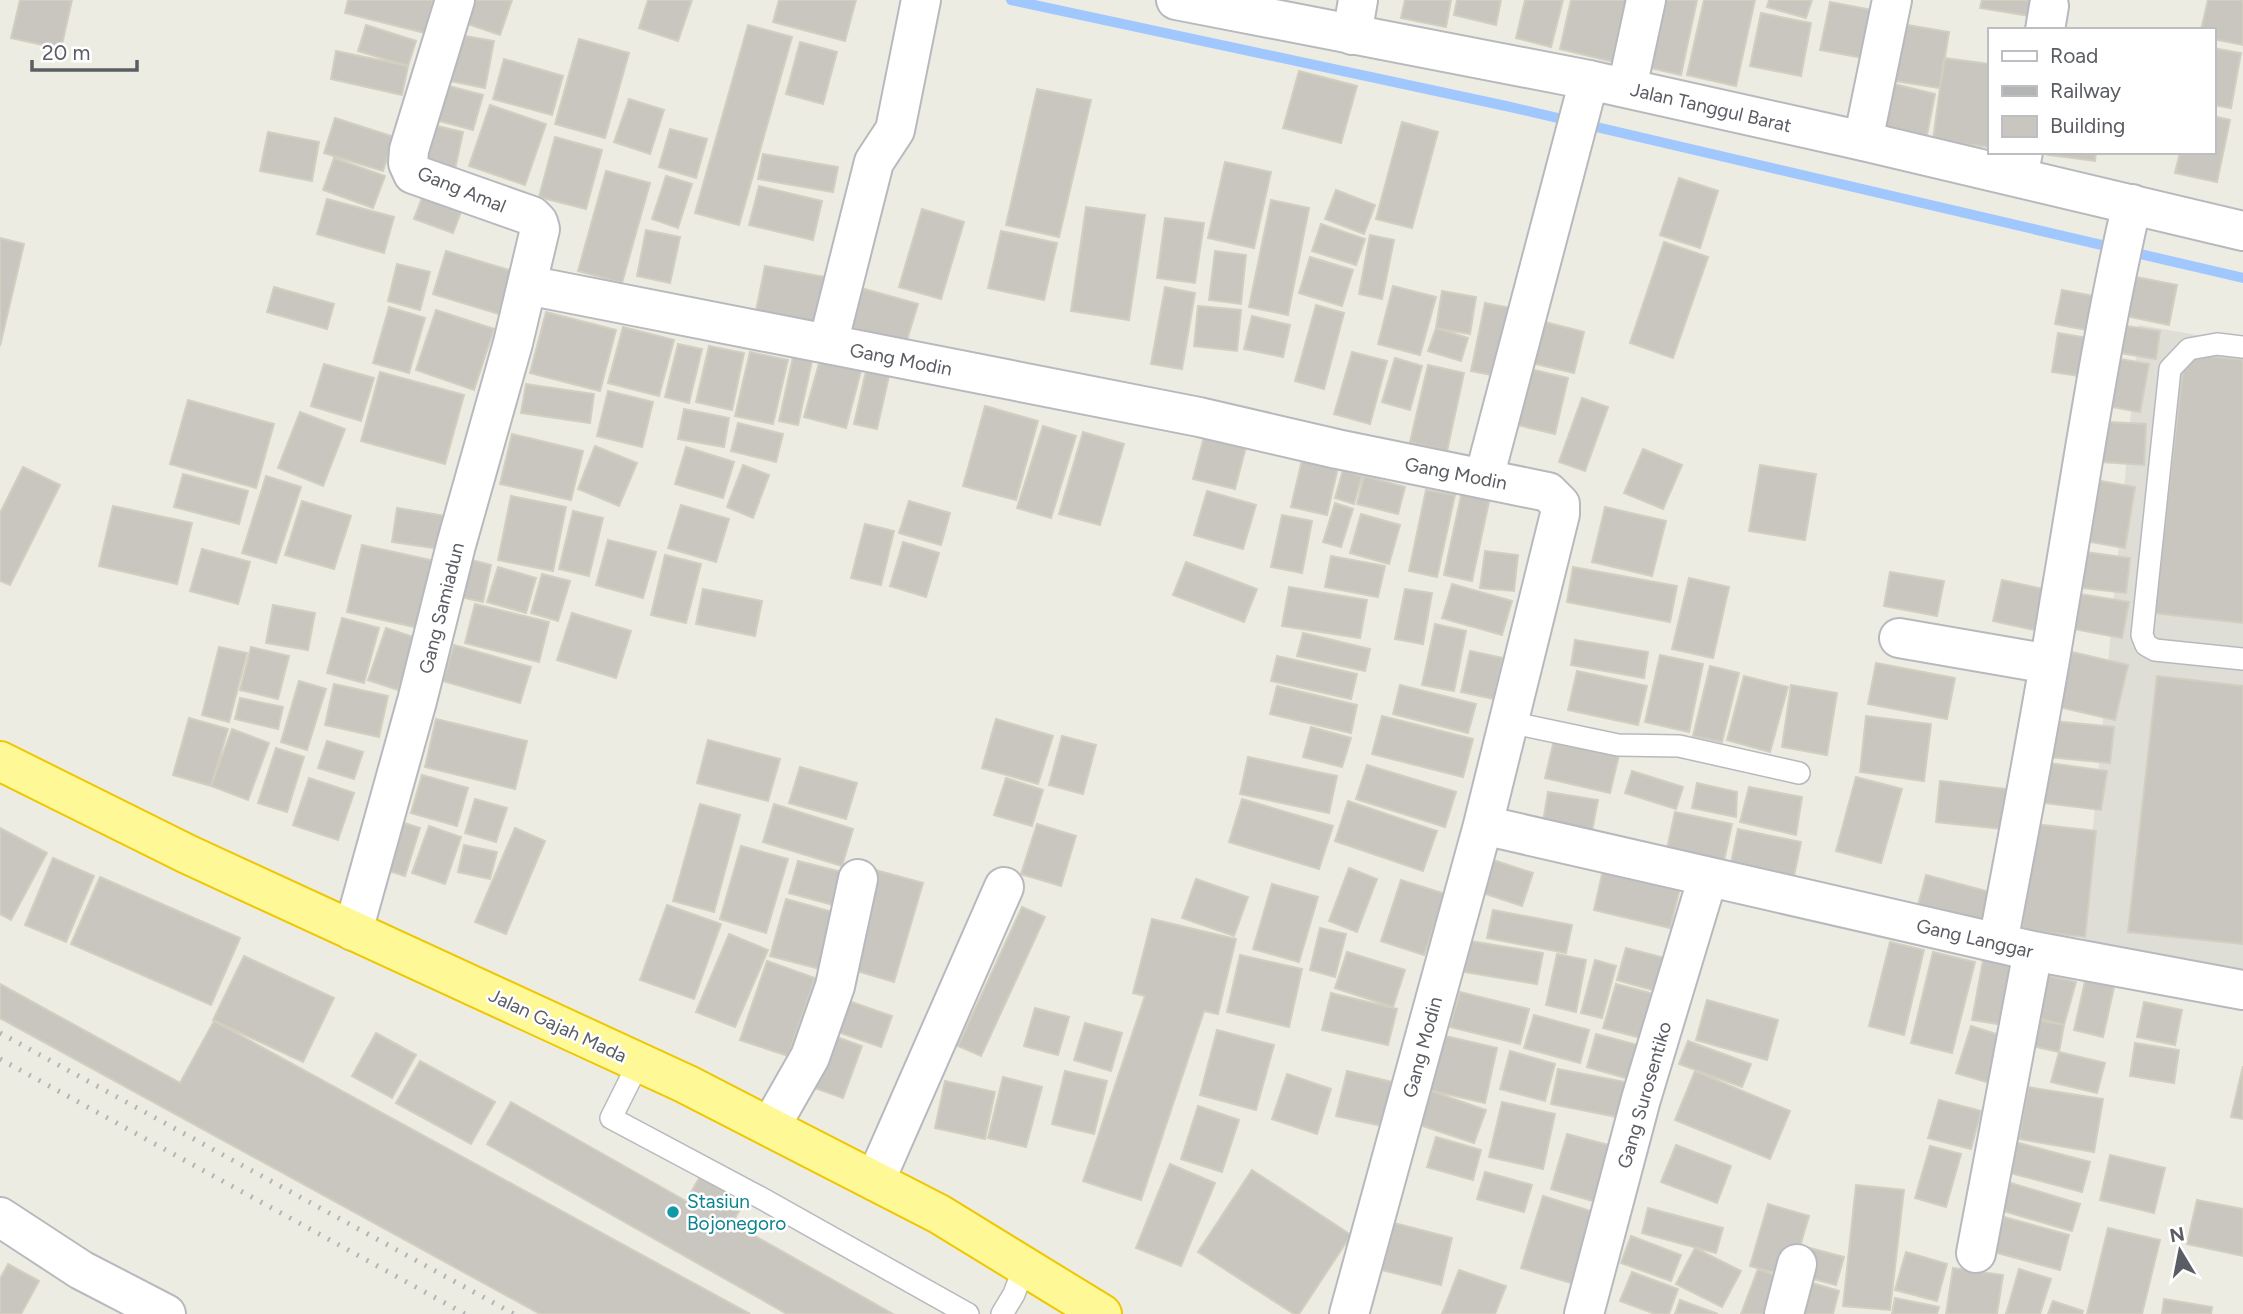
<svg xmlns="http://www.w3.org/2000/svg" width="2243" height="1314" viewBox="0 0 2243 1314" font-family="Figtree,sans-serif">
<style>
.industrial{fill:#deddd6}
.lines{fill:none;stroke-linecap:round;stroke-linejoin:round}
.stream{stroke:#a0c8ff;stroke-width:10}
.building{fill:#c8c6bf;stroke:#d2cfc0;stroke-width:2}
.service-casing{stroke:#b7b9be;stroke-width:24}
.minor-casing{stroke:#b7b9be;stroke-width:42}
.tertiary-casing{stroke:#b7b9be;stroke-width:42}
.trunk-casing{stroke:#efc700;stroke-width:42}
.service{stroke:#fff;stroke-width:21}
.minor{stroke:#fff;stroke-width:38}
.tertiary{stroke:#fff;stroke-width:38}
.trunk{stroke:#fef896;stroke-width:38}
.rail{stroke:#b3b4b4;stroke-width:5;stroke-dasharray:2 9;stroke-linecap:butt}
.culture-dot{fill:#0f9aa8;stroke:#fff;stroke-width:2.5}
.labels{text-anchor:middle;stroke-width:5;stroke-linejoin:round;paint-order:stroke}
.street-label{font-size:19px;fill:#5a5d63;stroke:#fff}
.culture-label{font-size:19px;fill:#0d838f;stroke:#fff;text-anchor:start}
</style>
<rect width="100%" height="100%" fill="#edece2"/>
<path class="industrial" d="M2139 325 2243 343V985L2081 960Z"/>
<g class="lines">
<path class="stream" d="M1011 0 1506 106 2243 278"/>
</g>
<path class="building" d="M20 0H72L61 49 11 38Z
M348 0H429L433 1 425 33 345 13Z
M466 0H512L500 35 459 21Z
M648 0H692L678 41 639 28Z
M779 0H856L845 41 773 22Z
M1405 0H1451L1446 27 1401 18Z
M1457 0H1501L1496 25 1454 15Z
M1525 0H1563L1551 47 1516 38Z
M1571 0H1632L1618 63 1560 49Z
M1656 0H1697L1681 75 1642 66Z
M1704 0H1755L1736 86 1687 75Z
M1769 0H1812L1806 18 1767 7Z
M1982 0H2039L2036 17 1980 8Z
M2208 0H2243V45L2213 39V30H2201Z
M1830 2 1883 12 1873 60 1820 50Z
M1761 13 1811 23 1801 76 1750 66Z
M1896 23 1949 32 1940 88 1888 80Z
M366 25 416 41 408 66 358 51Z
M748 25 792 37 739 225 695 213Z
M454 34 494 41 485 88 445 80Z
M579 39 629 53 605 138 555 124Z
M800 42 837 52 823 104 786 94Z
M2213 48 2241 53 2231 108 2213 105Z
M336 51 408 66 402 95 331 79Z
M1944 58 1989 64V147L1933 140Z
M504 59 563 76 552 115 493 99Z
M1299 71 1357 86 1341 143 1283 128Z
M1886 82 1935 94 1927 135 1877 127Z
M441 84 483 95 473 130 432 119Z
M1037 89 1091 100 1059 237 1006 225Z
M629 99 664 110 650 154 614 142Z
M490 105 546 124 525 185 469 166Z
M2213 116 2230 120 2217 182 2175 173 2180 152H2213Z
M335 118 394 137 383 171 324 153Z
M1402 122 1438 132 1412 228 1376 219Z
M428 124 463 132 454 174 419 166Z
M670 129 707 139 696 178 659 167Z
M268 132 319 142 312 181 260 171Z
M555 137 602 150 586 209 539 197Z
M2049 152H2096L2095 161 2048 155Z
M763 154 838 167 833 192 758 179Z
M334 158 385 176 373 208 323 190Z
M1225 162 1271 172 1254 248 1208 238Z
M606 171 650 183 622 283 578 271Z
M666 176 692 184 678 228 652 219Z
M1679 178 1718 191 1700 248 1660 235Z
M759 186 822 201 813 240 749 225Z
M425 190 464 204 453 233 414 219Z
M1336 190 1375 205 1364 234 1325 219Z
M327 199 394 217 384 253 317 234Z
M1271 200 1309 208 1288 315 1249 307Z
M1086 207 1145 215 1129 320 1071 311Z
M922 209 964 222 941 299 899 287Z
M1165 218 1204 223 1195 283 1157 278Z
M1321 224 1365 239 1356 265 1312 251Z
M646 230 680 237 670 283 637 276Z
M1001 231 1057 243 1044 300 988 288Z
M1370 235 1394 240 1382 299 1359 294Z
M0 238 24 244 0 346Z
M1664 242 1708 257 1673 358 1630 343Z
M446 251 512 271 499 314 433 294Z
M1215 251 1246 255 1241 304 1209 300Z
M1310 257 1353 270 1342 306 1299 293Z
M397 264 430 272 420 310 388 301Z
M765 266 825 277 816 322 756 311Z
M2121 274 2177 285 2169 325 2112 313Z
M1393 286 1436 297 1420 355 1378 344Z
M274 287 334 304 327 329 267 312Z
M1165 287 1195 293 1182 369 1151 364Z
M861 288 918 304 906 343 850 327Z
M2062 290 2104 298 2097 332 2055 324Z
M1442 291 1476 297 1470 334 1436 328Z
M1485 303 1516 309 1502 377 1471 371Z
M1316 305 1344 313 1324 389 1295 381Z
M1198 306 1241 310 1237 351 1194 346Z
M389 307 425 318 409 373 373 363Z
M436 310 494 329 474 390 416 370Z
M546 312 616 330 600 391 530 373Z
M1252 316 1290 325 1283 357 1244 349Z
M1537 320 1584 332 1574 373 1527 362Z
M2113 324 2160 331 2156 359 2108 351Z
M623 327 674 340 659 396 608 383Z
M1436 328 1468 338 1461 361 1428 351Z
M2058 333 2100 340 2093 378 2052 372Z
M678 344 702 349 689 403 665 397Z
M709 346 744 353 732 410 696 402Z
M750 352 788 360 773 424 735 416Z
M1352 352 1387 361 1370 424 1334 414Z
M2185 353 2243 360V623L2154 613Z
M793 357 812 361 798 425 779 421Z
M2109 357 2149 364 2140 412 2101 405Z
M1395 358 1422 366 1410 410 1382 402Z
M820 360 861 371 846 428 804 417Z
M324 364 374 378 361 421 311 406Z
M1428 365 1464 373 1447 451 1410 442Z
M1526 368 1568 378 1555 434 1513 424Z
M866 371 889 376 877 429 854 424Z
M380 372 464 395 445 464 361 441Z
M526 384 594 394 590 423 521 413Z
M608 391 653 402 642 447 597 436Z
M1582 398 1608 407 1585 471 1559 462Z
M188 400 274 424 256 488 170 464Z
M985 406 1038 421 1016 500 963 486Z
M684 409 729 418 724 447 678 439Z
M300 412 345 429 323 486 278 468Z
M2090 421 2146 424 2144 465 2088 461Z
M738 423 783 434 776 462 731 451Z
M1043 426 1076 436 1051 518 1017 508Z
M1083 432 1124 444 1100 525 1059 514Z
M1205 433 1247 443 1235 489 1193 479Z
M512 434 583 451 571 500 500 484Z
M595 446 637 463 619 506 578 489Z
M686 447 734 462 723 498 675 484Z
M1643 449 1682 465 1663 509 1624 493Z
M1303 456 1339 463 1327 515 1291 507Z
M743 465 769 475 753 518 727 507Z
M1760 465 1816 474 1805 540 1749 531Z
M23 467 60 485 10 585 0 581V513Z
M1343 470 1362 476 1354 504 1335 498Z
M183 474 248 491 239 524 174 507Z
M266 476 301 487 276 563 242 553Z
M1364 476 1405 487 1398 514 1357 504Z
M2084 478 2135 487 2125 548 2074 539Z
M1426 490 1455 495 1437 577 1409 571Z
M1207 491 1256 505 1243 549 1194 535Z
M1462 491 1490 497 1472 581 1444 575Z
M511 496 566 507 553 571 498 560Z
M302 501 351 516 334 569 285 555Z
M909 501 950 513 941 545 899 533Z
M1335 503 1353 509 1341 547 1323 542Z
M681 505 729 519 716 562 668 548Z
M113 506 192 523 177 584 99 566Z
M1605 507 1666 521 1652 576 1592 562Z
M397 508 446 516 441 549 392 542Z
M573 511 603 518 589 576 559 569Z
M1361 514 1400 525 1389 564 1350 553Z
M1282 515 1312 521 1302 573 1271 567Z
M865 524 894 531 881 585 851 578Z
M608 540 656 552 643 598 596 585Z
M903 542 939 553 926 597 890 586Z
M362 545 435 561 419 628 347 612Z
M202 549 250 562 238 604 190 591Z
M1485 551 1518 555 1514 591 1480 588Z
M2078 551 2130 558 2126 593 2074 587Z
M665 555 701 564 686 623 651 615Z
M1331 556 1385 566 1378 597 1325 587Z
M464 558 491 565 483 602 456 596Z
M1186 562 1257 589 1244 622 1173 595Z
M498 567 536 578 526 613 487 602Z
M1573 567 1677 586 1670 622 1567 602Z
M1890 572 1944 581 1937 616 1884 606Z
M542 574 570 581 558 621 531 613Z
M1689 578 1729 587 1713 658 1672 649Z
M2002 580 2048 590 2039 631 1993 621Z
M1452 584 1512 601 1502 635 1442 618Z
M1289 587 1367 600 1360 638 1282 626Z
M703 589 762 601 755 636 696 624Z
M1405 589 1432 593 1423 644 1395 639Z
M2080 594 2129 602 2122 638 2074 629Z
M475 604 549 622 539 662 465 643Z
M273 605 315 613 308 650 266 643Z
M572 613 631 631 616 678 557 660Z
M342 618 379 628 364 683 327 673Z
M1435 624 1466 631 1454 691 1422 685Z
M386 628 416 638 398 690 368 680Z
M1303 633 1370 649 1365 671 1297 656Z
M1575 640 1648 652 1644 678 1571 665Z
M454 645 531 667 520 703 443 681Z
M219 647 247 653 229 722 202 715Z
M251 647 289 656 278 699 240 690Z
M1470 651 1503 658 1494 699 1461 692Z
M2072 652 2128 665 2115 720 2059 707Z
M1660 655 1703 664 1689 732 1645 722Z
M1277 656 1357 674 1351 699 1271 681Z
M1876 663 1955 678 1947 719 1868 704Z
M1710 666 1739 673 1722 742 1693 736Z
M1577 671 1647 686 1638 725 1568 710Z
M1744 676 1788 687 1770 752 1727 740Z
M2157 676 2243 686V944L2128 932Z
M299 681 326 689 307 750 281 742Z
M334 684 388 696 379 737 325 725Z
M1400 685 1476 704 1468 733 1393 714Z
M1791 685 1837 693 1827 755 1782 747Z
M1277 686 1357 705 1351 733 1270 714Z
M240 698 283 707 278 729 235 719Z
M1382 716 1473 739 1463 777 1372 754Z
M1866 716 1931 724 1924 781 1860 772Z
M189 718 228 729 211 786 173 775Z
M436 719 527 741 515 789 425 767Z
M996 719 1053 736 1038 784 982 768Z
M2053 721 2114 727 2110 763 2049 757Z
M1311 727 1351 738 1342 767 1303 757Z
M232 729 269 743 248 800 211 786Z
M1062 736 1096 745 1083 794 1049 785Z
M1555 736 1620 751 1610 793 1545 778Z
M708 740 780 759 768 801 697 783Z
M327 741 363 752 354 779 318 768Z
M276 748 304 757 287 812 258 803Z
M1248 757 1337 776 1329 813 1240 794Z
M2049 763 2107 771 2101 810 2044 803Z
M1367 765 1456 792 1445 827 1356 799Z
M800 767 857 783 846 819 789 803Z
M1632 771 1683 787 1676 809 1625 793Z
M422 775 468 788 457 826 411 813Z
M1856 777 1902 789 1881 863 1836 851Z
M309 778 354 793 338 840 293 825Z
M1006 778 1043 790 1032 826 994 815Z
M1940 781 2007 789 2002 829 1936 822Z
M1697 783 1737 792 1736 817 1692 808Z
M1749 787 1802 797 1796 835 1740 822Z
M1548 792 1598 800 1591 836 1542 828Z
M475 799 507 808 496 842 465 833Z
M1242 799 1333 826 1319 869 1229 842Z
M1348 801 1437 831 1423 871 1335 841Z
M700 804 740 815 714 912 673 901Z
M774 804 853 829 842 866 763 842Z
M1675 812 1732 824 1722 870 1665 858Z
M398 821 420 828 405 876 383 869Z
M1037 824 1076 836 1061 886 1021 874Z
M2034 824 2096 831 2085 937 2022 930Z
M429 826 461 837 445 884 412 873Z
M0 828 47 853 11 920 0 914Z
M515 828 545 841 506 934 475 922Z
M1738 829 1801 842 1794 876 1731 863Z
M464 845 497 852 490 879 458 872Z
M741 846 788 859 766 933 720 919Z
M53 858 94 876 66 942 25 925Z
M1487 858 1533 873 1522 906 1477 891Z
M798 861 842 872 833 905 789 893Z
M1349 868 1377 879 1357 932 1329 921Z
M872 869 923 883 894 982 844 967Z
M1603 870 1680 888 1670 928 1594 910Z
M1926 875 2001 895 1991 929 1917 909Z
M100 877 240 938 211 1005 71 944Z
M1196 879 1248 897 1234 936 1182 918Z
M1401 880 1445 894 1424 955 1381 941Z
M1272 884 1318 897 1299 962 1253 949Z
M786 899 836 913 820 969 770 956Z
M667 905 721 924 694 999 640 980Z
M1022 907 1045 917 981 1056 958 1046Z
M1493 910 1572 925 1566 953 1487 938Z
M1152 919 1236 939 1218 1014 1204 1011 1141 1200 1083 1181 1145 996 1133 993Z
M1320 928 1346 934 1335 977 1310 970Z
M729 934 768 950 735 1027 696 1012Z
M1470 941 1543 953 1537 984 1464 972Z
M1890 942 1924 950 1904 1035 1869 1026Z
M1626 948 1672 960 1663 993 1617 980Z
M1347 952 1405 970 1393 1007 1335 988Z
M1933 952 1975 962 1952 1053 1911 1043Z
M1557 954 1586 960 1576 1012 1546 1005Z
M1240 955 1302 969 1289 1027 1227 1012Z
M1984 955 2022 962 2010 1026 1972 1020Z
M244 956 334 998 303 1062 213 1020Z
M1595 960 1616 966 1602 1018 1581 1013Z
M767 961 815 978 788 1056 740 1040Z
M2038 973 2076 982 2064 1025 2027 1015Z
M2086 977 2115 983 2103 1037 2074 1030Z
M0 984 180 1083 214 1021 750 1314H540L0 1018Z
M1616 984 1665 997 1652 1041 1603 1028Z
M1460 992 1529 1009 1520 1044 1450 1027Z
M1331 993 1397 1009 1388 1045 1322 1030Z
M843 999 892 1016 881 1047 832 1030Z
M1707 1000 1778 1020 1767 1060 1696 1040Z
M2144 1002 2182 1010 2175 1045 2137 1037Z
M1035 1008 1069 1017 1058 1055 1024 1046Z
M1534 1015 1589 1030 1580 1063 1524 1048Z
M2023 1018 2064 1025 2059 1052 2018 1043Z
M1085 1023 1122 1033 1111 1071 1074 1060Z
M1971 1026 2012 1039 1997 1085 1956 1073Z
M1217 1030 1274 1045 1256 1110 1200 1095Z
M376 1033 416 1055 392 1098 352 1076Z
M828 1034 862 1046 843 1098 809 1086Z
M1596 1034 1645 1047 1636 1081 1587 1067Z
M1441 1035 1497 1048 1485 1103 1429 1090Z
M1688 1041 1751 1064 1742 1087 1679 1064Z
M2135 1043 2179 1050 2174 1083 2130 1076Z
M1510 1051 1555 1064 1545 1101 1500 1089Z
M2059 1052 2105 1063 2097 1093 2051 1082Z
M420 1061 495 1102 471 1144 396 1103Z
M2243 1066V1119L2231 1117Z
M1558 1069 1635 1084 1627 1119 1551 1104Z
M1065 1071 1107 1081 1094 1134 1052 1124Z
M1347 1071 1392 1082 1382 1126 1336 1116Z
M1695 1071 1790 1111 1770 1159 1675 1120Z
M1287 1074 1331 1089 1317 1134 1272 1119Z
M1003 1077 1042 1087 1026 1147 988 1138Z
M945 1081 995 1092 985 1139 935 1128Z
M2028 1087 2103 1099 2094 1152 2019 1139Z
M1431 1091 1486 1110 1474 1143 1420 1125Z
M1939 1100 1981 1111 1971 1149 1928 1138Z
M511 1102 686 1201 702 1173 747 1198 732 1223 893 1314H787L487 1144Z
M1502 1102 1555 1114 1543 1169 1489 1157Z
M1198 1106 1239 1120 1222 1172 1181 1159Z
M1567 1134 1612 1146 1596 1202 1551 1189Z
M1436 1137 1481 1150 1473 1180 1427 1167Z
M2008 1140 2090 1162 2082 1192 1999 1170Z
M1676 1145 1731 1166 1717 1203 1661 1182Z
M1930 1146 1961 1154 1946 1207 1915 1198Z
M2110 1155 2165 1168 2154 1213 2100 1200Z
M1170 1164 1215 1183 1181 1266 1136 1248Z
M1252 1170 1351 1235 1299 1314H1294L1198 1252Z
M1485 1172 1532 1185 1524 1212 1477 1199Z
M2001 1180 2080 1204 2072 1231 1993 1208Z
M1856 1185 1904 1190 1890 1310 1843 1306Z
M1543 1196 1603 1215 1581 1286 1521 1268Z
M2197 1200 2243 1209V1256L2187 1244Z
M1768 1204 1809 1216 1791 1277 1750 1266Z
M1648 1208 1723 1228 1716 1253 1642 1233Z
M2004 1217 2069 1235 2060 1270 1994 1252Z
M1394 1223 1452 1238 1441 1285 1382 1270Z
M2108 1228 2160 1240 2142 1314H2087Z
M1631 1236 1681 1255 1671 1281 1621 1263Z
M1695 1248 1741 1271 1722 1307 1676 1284Z
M1810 1248 1844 1257 1836 1285 1802 1276Z
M1906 1252 1947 1264 1937 1301 1895 1290Z
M8 1264 39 1281 21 1314H0V1279Z
M1953 1268 2003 1275 1997 1314H1946Z
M1758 1269 1787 1280 1774 1314H1741Z
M2019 1269 2051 1279 2040 1314H2006Z
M1459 1270 1506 1286 1495 1314H1442Z
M1632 1272 1678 1289 1669 1314H1655L1620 1301Z
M1799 1279 1839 1291 1833 1314H1788Z
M1895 1298 1939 1307 1937 1314H1892Z
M2164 1299 2212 1307 2211 1314H2162Z
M1680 1300 1718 1314H1675Z
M2053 1301 2083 1311 2082 1314H2048Z"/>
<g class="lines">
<g class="service-casing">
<path id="service" d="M2243 347 2217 344 2189 349 2170 369 2142 635 2146 645 2155 650 2243 659
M1508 722 1618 745 1679 746 1799 773
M639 1062 611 1118 763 1199 968 1314
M1002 1314 1014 1294 1024 1267"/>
</g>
<g class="minor-casing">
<path id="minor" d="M2045 30 2049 6
M1352 35 1358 0
M1627 88 1646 0
M1863 141 1892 0
M2018 177 2023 152
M527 285 1199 417 1337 449 1548 492 1560 504V514L1483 825 1349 1314
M828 344 874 162 895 130 921 0
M1484 478 1589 80
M1899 638 2049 664
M1483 825 2033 951 2243 990
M353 931 417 701 456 545 513 343 540 229 538 222 532 216 413 174 408 163 409 150 455 0
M1998 943C2019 830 2041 718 2059 605 2082 471 2101 336 2132 204
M770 1127 810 1057 835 986 858 879
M875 1181 1004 887
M0 1217 81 1270 166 1314
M1976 1253 2033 951
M1584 1314 1641 1099 1708 877
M1784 1314 1797 1264"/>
</g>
<g class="tertiary-casing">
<path id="tertiary" d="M1176 0 1589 80 1863 141 2243 231"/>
</g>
<g class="trunk-casing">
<path id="trunk" d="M0 761 187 854 686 1084 939 1214 1102 1314"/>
</g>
<use href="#service" class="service"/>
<use href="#minor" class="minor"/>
<use href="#tertiary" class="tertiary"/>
<use href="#trunk" class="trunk"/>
<path class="rail" d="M0 1033 514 1314
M0 1059 465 1314"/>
</g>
<circle class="culture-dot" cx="673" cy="1212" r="7"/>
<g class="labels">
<g class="street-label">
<text transform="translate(1711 107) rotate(13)" y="7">Jalan Tanggul Barat</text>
<text transform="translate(462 189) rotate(22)" y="7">Gang Amal</text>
<text transform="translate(901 359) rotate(11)" y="7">Gang Modin</text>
<text transform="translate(1456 473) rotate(11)" y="7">Gang Modin</text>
<text transform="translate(441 608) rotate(-76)" y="7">Gang Samiadun</text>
<text transform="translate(1975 938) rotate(13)" y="7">Gang Langgar</text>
<text transform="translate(558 1025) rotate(25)" y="7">Jalan Gajah Mada</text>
<text transform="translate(1422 1047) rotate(-75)" y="7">Gang Modin</text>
<text transform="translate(1644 1095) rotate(-74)" y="7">Gang Surosentiko</text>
</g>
<g class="culture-label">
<text x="687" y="1208">Stasiun<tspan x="687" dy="22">Bojonegoro</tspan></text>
</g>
</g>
<rect x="1988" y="28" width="228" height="126" fill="#ffffff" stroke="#bdbec1" stroke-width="2"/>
<rect x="2002" y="51" width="35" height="10" fill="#ffffff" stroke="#bdbec1" stroke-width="2"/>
<text x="2050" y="63" font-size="21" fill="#5a5d63">Road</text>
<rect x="2002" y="86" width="35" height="10" fill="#b3b4b4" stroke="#bdbec1" stroke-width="2"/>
<text x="2050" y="98" font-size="21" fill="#5a5d63">Railway</text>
<rect x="2002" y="116" width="35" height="21" fill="#c8c6bf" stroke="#bdbec1" stroke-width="2"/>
<text x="2050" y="133" font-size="21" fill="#5a5d63">Building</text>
<g transform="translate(2180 1251) rotate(350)" stroke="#ffffff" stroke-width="5" paint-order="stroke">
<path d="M0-5L12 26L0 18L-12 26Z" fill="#5a5d63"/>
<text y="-10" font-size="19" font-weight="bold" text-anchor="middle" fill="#5a5d63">N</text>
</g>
<path d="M32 60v10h105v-10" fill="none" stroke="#5a5d63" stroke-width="3.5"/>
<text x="42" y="60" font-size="21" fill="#5a5d63" stroke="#ffffff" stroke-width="5" paint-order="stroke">20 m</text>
</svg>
